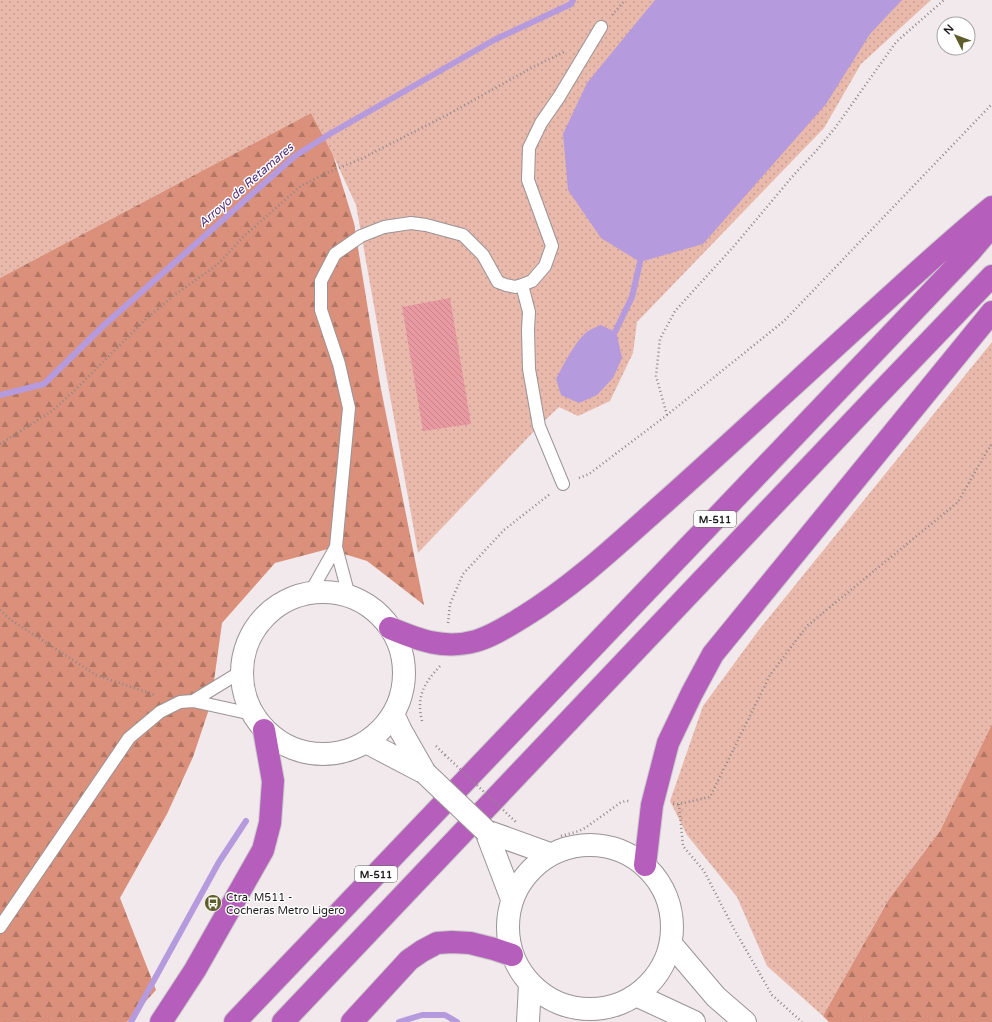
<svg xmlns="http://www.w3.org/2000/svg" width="992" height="1022" viewBox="0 0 992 1022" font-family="'Varela Round',sans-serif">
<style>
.grass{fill:url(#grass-dots)}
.forest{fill:url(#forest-firs)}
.water{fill:#b59bdd}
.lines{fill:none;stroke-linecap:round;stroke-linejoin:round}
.stream{stroke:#b59bdd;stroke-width:6}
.building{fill:url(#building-back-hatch)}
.lane-casing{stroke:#9b9396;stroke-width:14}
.street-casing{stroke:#9b9396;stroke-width:24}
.highway-casing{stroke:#c9c9c9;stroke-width:24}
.path{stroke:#8e888a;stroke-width:2.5;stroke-dasharray:1 3;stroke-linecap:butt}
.lane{stroke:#fff;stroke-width:12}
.street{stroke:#fff;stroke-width:22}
.highway{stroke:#b65ebb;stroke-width:22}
.street-bridge-casing{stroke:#9b9396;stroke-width:24;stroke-linecap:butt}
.path-bridge{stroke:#8e888a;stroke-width:2.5;stroke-dasharray:1 3;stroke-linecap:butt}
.street-bridge{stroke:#fff;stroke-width:22}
.labels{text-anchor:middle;stroke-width:3;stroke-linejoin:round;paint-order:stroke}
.shield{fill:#fff;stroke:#626061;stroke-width:1}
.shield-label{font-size:10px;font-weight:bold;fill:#1f1c1d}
.poi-label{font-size:11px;fill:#1f1c1d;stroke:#fff;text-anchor:start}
.water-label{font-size:12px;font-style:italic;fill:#512e7b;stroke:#fff}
</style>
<defs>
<pattern id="grass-dots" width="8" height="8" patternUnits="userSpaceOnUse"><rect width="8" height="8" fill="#e9b9ab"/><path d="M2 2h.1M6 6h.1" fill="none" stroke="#c79e93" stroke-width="1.8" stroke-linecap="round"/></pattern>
<pattern id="forest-firs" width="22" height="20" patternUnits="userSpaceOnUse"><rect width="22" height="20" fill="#da907a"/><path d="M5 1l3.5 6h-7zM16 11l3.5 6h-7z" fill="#b07563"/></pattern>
<pattern id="building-back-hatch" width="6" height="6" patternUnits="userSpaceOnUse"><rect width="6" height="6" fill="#e999a1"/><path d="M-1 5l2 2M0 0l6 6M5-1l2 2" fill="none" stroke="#c7838a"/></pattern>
</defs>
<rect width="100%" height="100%" fill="#f1e9ec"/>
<path class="grass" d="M0 0H931L861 64 824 128 637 322 633 353 610 401 578 416 559 407 539 426 418 553 356 205 333 155 311 113 0 278Z
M992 342V724L940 831 889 899 823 1016 767 966 737 897 687 835 670 801 703 706 758 631Z"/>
<path class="forest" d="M311 113 333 155 354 223 380 384 424 605 367 561 328 549 275 563 222 623 211 703 193 757 167 814 120 898 156 990 127 1022H0V278Z
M992 724V1022H829L823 1016 889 899 940 831Z"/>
<path class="water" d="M655 0H902L870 34 826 104 703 244 640 262 601 238 568 190 563 134 587 83Z
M601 325 615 332 617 335 622 358 613 378 597 395 579 403 561 395 556 379C563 366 577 337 590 330 593 328 597 327 601 325Z"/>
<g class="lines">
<path class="stream" d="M615 332 632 297 640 262
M0 395 44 384 103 326 295 156 328 135 494 40 571 4 573 0
M131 1022 219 862 246 821
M399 1022 422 1015H445L457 1022"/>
</g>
<path class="building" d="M450 298 471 424 423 431 402 307Z"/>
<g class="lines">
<g class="lane-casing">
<path id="lane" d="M522 285 529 312 528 330 529 369 539 426 563 484
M310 593 336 547
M349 596 336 547 349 408 339 364 321 310V281L335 254 361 236 384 227 411 223 426 225 463 235 483 255 498 282 506 285 515 287 522 285 532 281 545 266 552 246 528 180 529 148 541 123 559 97 601 27
M193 701 242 671
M0 927 129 738 160 712 180 702 193 701 252 714"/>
</g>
<g class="street-casing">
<path id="street" d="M242 673a81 81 0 1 1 162 0a81 81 0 1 1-162 0Z
M393 714 401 731 425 773
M366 742 425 773
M486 831 512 899
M486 831 550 854
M508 927a82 82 0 1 1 164 0a82 82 0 1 1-164 0Z
M671 944 716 997 745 1022
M636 995 694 1022
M528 1022 530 984"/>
</g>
<g class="highway-casing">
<path id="highway" d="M390 628C419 640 444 650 476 641 493 636 508 626 523 617 575 585 619 543 664 503 737 438 809 370 882 304 918 271 954 238 992 207
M645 865 652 805 668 743 692 693 713 654 992 312
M161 1022 195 970 263 850 270 823 273 781 264 730
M235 1022 969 253 992 226
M283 1022 875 398 992 276
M352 1022 409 960 422 951 437 943 452 942 470 943 494 949 512 955"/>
</g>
<path class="path" d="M612 15 625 0
M667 415 656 376 660 339 675 311 735 245 792 177 816 151 835 128 896 42 944 0
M0 444 52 411 74 391 144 321 173 296 217 265 244 236 301 186 329 172 361 159 447 115 533 67 566 51
M579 478 589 474 667 415 784 321 992 104
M0 610 11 620 96 675 155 695
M448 623 450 604 463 574 504 530 550 494
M422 721C416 696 424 683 441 665
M436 746 445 755
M673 804H679L710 797 770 675 807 626 958 502 984 456 992 444
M679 804 683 846 704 871 734 929 772 995 802 1022
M561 836 579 831 585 828 620 803 625 801H630"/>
<use href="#lane" class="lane"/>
<use href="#street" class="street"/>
<use href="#highway" class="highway"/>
<g class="street-bridge-casing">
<path id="street-bridge" d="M425 773 486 831"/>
</g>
<path class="path-bridge" d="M445 755 517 823"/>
<use href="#street-bridge" class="street-bridge"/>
</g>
<defs>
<g id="bus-disc" transform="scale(0.9)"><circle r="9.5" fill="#5d5d2a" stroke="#fff"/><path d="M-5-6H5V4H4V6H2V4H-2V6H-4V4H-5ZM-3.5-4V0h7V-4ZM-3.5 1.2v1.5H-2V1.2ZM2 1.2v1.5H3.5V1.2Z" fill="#fff"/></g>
</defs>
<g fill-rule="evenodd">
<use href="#bus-disc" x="213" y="903"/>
</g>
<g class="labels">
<g class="shield">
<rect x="694" y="511" width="42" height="16" rx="3"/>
<rect x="355" y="866" width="42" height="16" rx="3"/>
</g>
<g class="shield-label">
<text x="715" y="523">M-511</text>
<text x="376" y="878">M-511</text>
</g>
<g class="poi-label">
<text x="226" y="901">Ctra. M511 -<tspan x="226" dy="13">Cocheras Metro Ligero</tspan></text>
</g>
<g class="water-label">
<text transform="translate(246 185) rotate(-41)" y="4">Arroyo de Retamares</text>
</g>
</g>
<g transform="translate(956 36) rotate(312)"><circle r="19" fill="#ffffff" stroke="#a5a4a5"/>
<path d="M0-3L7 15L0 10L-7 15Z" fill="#5d5d2a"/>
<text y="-6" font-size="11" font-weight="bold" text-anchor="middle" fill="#1f1c1d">N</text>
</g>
</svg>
